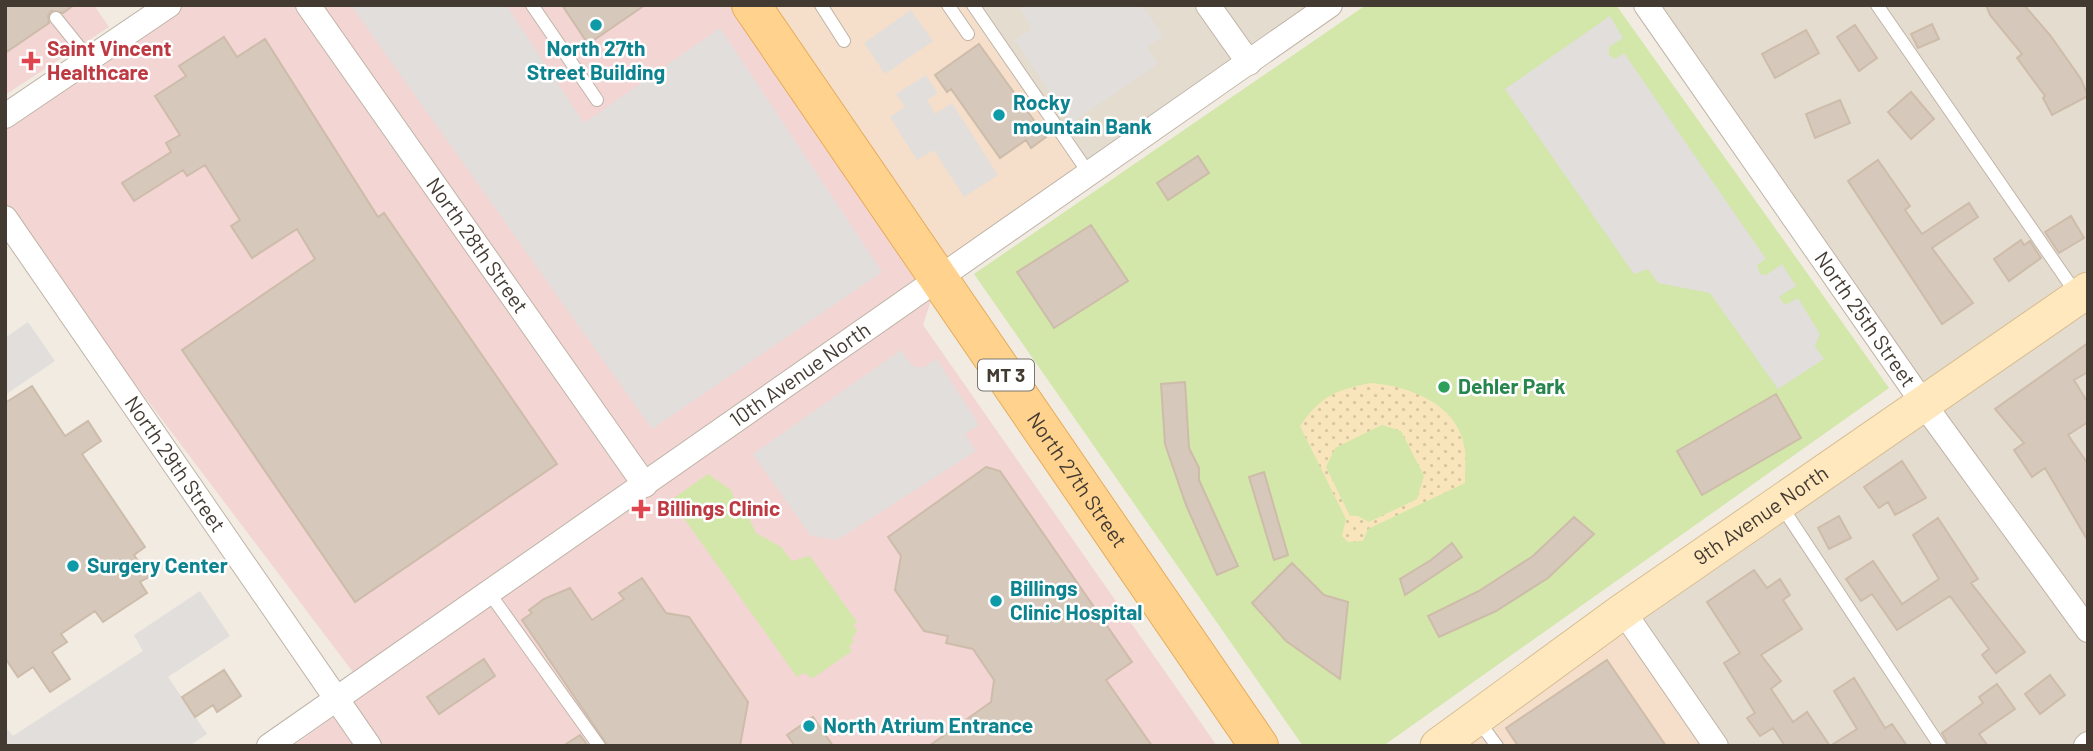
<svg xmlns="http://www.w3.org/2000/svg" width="2093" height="751" viewBox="0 0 2093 751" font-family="Barlow,sans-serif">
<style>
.residential{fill:#e5dcd0}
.commercial{fill:#f5dfcb}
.medical{fill:#f3d5d4}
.green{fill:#d2e7a9}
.sand{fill:url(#sand-dots);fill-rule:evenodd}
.parking{fill:#e1dedb}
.building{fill:#d6c8ba;stroke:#cebcaa;stroke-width:2}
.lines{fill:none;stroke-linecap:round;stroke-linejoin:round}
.lane-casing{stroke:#c0b4a7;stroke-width:14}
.street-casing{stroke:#c0b4a7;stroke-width:26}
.secondary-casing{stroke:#d6bd92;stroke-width:37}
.primary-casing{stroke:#e5ad5c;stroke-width:40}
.lane{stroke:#fff;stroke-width:12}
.street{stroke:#fff;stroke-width:24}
.secondary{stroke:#ffe8be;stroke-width:35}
.primary{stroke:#ffd28d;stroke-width:38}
.culture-dot{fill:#0f9aa8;stroke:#fff;stroke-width:2.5}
.health-dot{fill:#e0444e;stroke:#fff;stroke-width:2.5}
.leisure-dot{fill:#2e9e5b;stroke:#fff;stroke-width:2.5}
.labels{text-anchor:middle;stroke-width:5;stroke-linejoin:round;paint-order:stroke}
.shield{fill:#fff;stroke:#7b7670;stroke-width:2}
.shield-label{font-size:19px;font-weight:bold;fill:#433b32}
.health-label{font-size:21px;font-weight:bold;fill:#be3a42;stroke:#fff;text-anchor:start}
.culture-label{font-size:21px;font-weight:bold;fill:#0d838f;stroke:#fff;text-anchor:start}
.street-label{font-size:21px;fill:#433b32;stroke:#fff}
.leisure-label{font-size:21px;font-weight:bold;fill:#27864d;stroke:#fff;text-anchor:start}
</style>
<defs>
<pattern id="sand-dots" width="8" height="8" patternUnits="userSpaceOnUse" patternTransform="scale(1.75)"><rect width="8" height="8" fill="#f8e5bb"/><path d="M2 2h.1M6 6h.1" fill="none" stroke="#d6c5a1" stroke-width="1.8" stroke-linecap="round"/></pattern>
</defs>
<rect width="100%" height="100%" fill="#f1ebe2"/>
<path class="residential" d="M973 5H1333L1090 175Z
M1644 5H2088V291L1923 403Z
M2088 293V746H1716L1623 611Z"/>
<path class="commercial" d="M751 5H973L1090 175 939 276Z
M1623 611 1716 746H1433Z"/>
<path class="medical" d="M5 5H94L109 27 5 95Z
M170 5H751L939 276 923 325 1217 746H293L368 692 5 212V116Z"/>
<path class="green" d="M1366 5H1616L1889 388 1383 746H1303L974 274Z
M708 474 731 490 738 509 746 512 756 533 781 547 792 561 810 556 857 622 853 625 857 630 852 639 854 642 849 646 852 651 813 678 803 673 797 677 671 500Z"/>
<path class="sand" d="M1370 383C1410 386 1459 404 1465 450 1466 461 1465 473 1465 483L1368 529 1363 541 1348 542 1342 536 1346 519 1300 426C1322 395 1334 391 1370 383ZM1382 425 1401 431 1424 476 1417 499 1369 522 1358 516H1350L1326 467 1335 448Z"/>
<path class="parking" d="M351 5H506L584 123 720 28 882 272 652 429Z
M1027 5H1142L1163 36 1147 47 1158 64 1071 123 1015 40 1032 28 1020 9Z
M911 10 933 41 885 74 864 43Z
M1610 16 1623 38 1609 47V55L1615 59 1624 53 1766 259 1757 265 1760 274 1766 275 1782 264 1796 286 1779 297 1785 305 1798 298 1820 334 1815 346 1824 359 1778 389 1710 293 1658 283 1648 269 1634 274 1505 89Z
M926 75 938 93 927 100 935 114 952 103 998 175 964 197 934 150 917 160 890 117 905 107 896 94Z
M28 322 55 361 5 395V338Z
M901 350 912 366 922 368 937 359 979 425 965 434 976 451 837 540 811 536 753 454Z
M200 591 230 636 168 677 207 734 189 746H5V726L13 736 143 651 134 635Z"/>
<path class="building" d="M5 5H74L63 13 51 11 48 16 49 23 5 53Z
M562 5H645L588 44Z
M1986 5H2024L2050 35 2081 79 2088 96 2052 115 2043 98 2045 96 2017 58 2022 54 1990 15Z
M1932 24 1939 39 1918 48 1911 34Z
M1855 25 1877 58 1859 71 1837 37Z
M1806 30 1819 53 1775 78 1762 54Z
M224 37 237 57 265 39 378 217 384 213 557 464 355 602 182 350 315 259 297 229 252 258 231 226 240 220 205 165 187 176 183 170 134 201 122 183 171 152 166 143 180 135 155 96 186 76 179 66Z
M979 44 1046 137 1031 148 1026 140 1000 158 951 89 947 92 935 75Z
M1911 92 1934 119 1911 139 1888 112Z
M1840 100 1850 123 1815 138 1806 114Z
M1198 156 1209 173 1168 200 1157 183Z
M1878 160 1910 206 1905 210 1922 234 1969 203 1978 217 1932 248 1973 303 1942 324 1848 181Z
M2071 216 2084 238 2059 253 2045 232Z
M1091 225 1128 281 1054 328 1017 272Z
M2021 240 2024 245 2030 241 2041 258 2009 281 1994 259Z
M2088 343V372L2074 380 2088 403V422L2068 435 2088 464V541L2045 468 2032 477 2014 450 2024 443 1995 409Z
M1185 382 1189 448 1199 468V480L1238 566 1217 575 1186 505 1165 444 1161 384Z
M32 386 65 436 88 421 101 441 82 454 145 547 134 555 149 577 140 582 147 593 103 622 95 611 61 634 67 642 52 652 70 679 50 692 33 667 18 677 5 658V403Z
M1776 394 1801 438 1702 495 1677 451Z
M1902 461 1926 498 1895 515 1888 502 1879 508 1864 487Z
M986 467 1000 471 1132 662 1106 680 1152 746H929L991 702 994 680 973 649 946 643 948 636 924 631 895 590 901 556 888 537Z
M1264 472 1288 555 1274 560 1249 477Z
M1839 516 1851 538 1829 549 1818 528Z
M1574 517 1594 534 1548 578 1496 611 1439 637 1428 616 1479 591 1533 556Z
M1938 518 1978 579 1971 583 2025 652 1996 673 1982 655 1989 649 1950 596 1897 630 1872 594 1861 601 1846 579 1873 561 1902 604 1939 579 1913 535Z
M1452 543 1462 557 1405 595 1400 579 1431 560Z
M1292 563 1324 595 1348 602 1340 679 1286 641 1252 603Z
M1754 570 1767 588 1780 579 1790 595 1783 600 1802 629 1761 655 1781 681 1771 689 1793 722 1807 712 1830 746 1857 729 1834 691 1854 678 1885 728 1892 724 1907 746H1785L1773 728 1760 736 1747 718 1755 713 1724 663 1740 653 1707 602Z
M642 578 666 613 689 617 748 702 740 746H608L522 620 532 613 529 610 544 599 570 588 592 620 624 599 619 593Z
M484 659 495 676 439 714 427 697Z
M1607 660 1666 746H1518L1506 728Z
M224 670 241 696 217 712 213 705 195 717 182 697Z
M2050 675 2065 695 2040 714 2025 694Z
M1997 684 2015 709 1979 734 1988 746H1949L1942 733 1983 703 1979 697Z
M813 717 833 746H795L787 735Z
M580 735 588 746H563Z"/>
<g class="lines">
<g class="lane-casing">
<path id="lane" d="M532 5 597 100
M821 5 844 41
M948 5 968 34
M973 5 1090 175
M1877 5 2078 296
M56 18 89 59
M1780 504 1940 746
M490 594 599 746
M1477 719 1497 746"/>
</g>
<g class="street-casing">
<g id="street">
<path id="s1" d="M308 5 645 485"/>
<path d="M1208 5 1249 63"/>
<path id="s2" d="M1646 5 1923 403 2088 630"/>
<path d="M5 116 169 5"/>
<path id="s3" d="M5 218 369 746"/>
<path d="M1623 611 1716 746"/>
<path id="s4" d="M269 746 1330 5"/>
<path d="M2086 746 2088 744"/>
</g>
</g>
<g class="secondary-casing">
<g id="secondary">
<path id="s5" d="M1438 746 1623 611 2088 290"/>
</g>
</g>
<g class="primary-casing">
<g id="primary">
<path id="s6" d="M751 5 1259 746"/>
</g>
</g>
<use href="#lane" class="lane"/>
<use href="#street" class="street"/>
<use href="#secondary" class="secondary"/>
<use href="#primary" class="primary"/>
</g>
<g class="culture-dot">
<circle cx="596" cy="25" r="7"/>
<circle cx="999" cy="115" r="7"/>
<circle cx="73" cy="566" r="7"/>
<circle cx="996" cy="601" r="7"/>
<circle cx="809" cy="726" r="7"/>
</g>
<g class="health-dot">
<path d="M27.5 50.5h7v7h7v7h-7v7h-7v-7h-7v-7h7z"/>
<path d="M637.5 498.5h7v7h7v7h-7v7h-7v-7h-7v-7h7z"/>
</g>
<circle class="leisure-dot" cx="1444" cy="387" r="7"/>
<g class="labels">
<rect class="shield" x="978" y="359.5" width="56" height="31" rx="5"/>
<g class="shield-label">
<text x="1006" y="382">MT 3</text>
</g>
<g class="health-label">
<text x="47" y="56">Saint Vincent<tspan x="47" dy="24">Healthcare</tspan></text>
<text x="657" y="516">Billings Clinic</text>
</g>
<g class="culture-label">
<text x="596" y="56" text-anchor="middle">North 27th<tspan x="596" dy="24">Street Building</tspan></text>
<text x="1013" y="110">Rocky<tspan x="1013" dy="24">mountain Bank</tspan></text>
<text x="87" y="573">Surgery Center</text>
<text x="1010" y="596">Billings<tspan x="1010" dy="24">Clinic Hospital</tspan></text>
<text x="823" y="733">North Atrium Entrance</text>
</g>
<g class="street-label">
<text dy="7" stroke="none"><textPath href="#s1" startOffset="294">North 28th Street</textPath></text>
<text dy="7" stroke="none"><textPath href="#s2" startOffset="383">North 25th Street</textPath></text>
<text dy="7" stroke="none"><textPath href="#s4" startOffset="648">10th Avenue North</textPath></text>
<text dy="7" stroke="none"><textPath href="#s3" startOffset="299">North 29th Street</textPath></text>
<text dy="7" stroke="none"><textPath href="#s6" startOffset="576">North 27th Street</textPath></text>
<text dy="7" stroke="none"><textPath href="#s5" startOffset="397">9th Avenue North</textPath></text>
</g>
<g class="leisure-label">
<text x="1458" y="394">Dehler Park</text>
</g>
</g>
<rect width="2093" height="751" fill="none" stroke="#433b32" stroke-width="14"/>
</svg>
